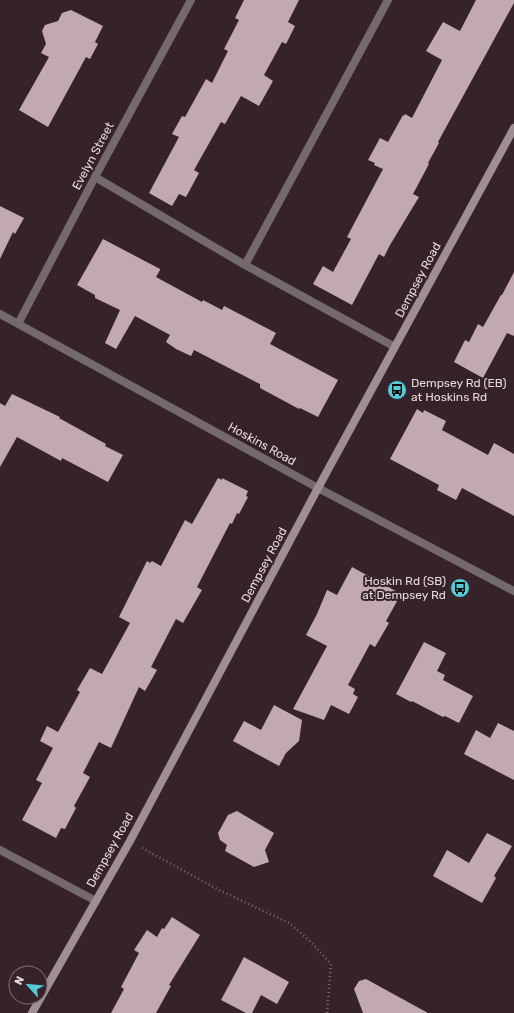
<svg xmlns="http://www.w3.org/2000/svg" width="514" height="1013" viewBox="0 0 514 1013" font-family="Rubik,sans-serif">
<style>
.building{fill:#c2a8b1}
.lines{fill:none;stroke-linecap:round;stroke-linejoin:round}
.path{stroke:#7b6b71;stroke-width:2.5;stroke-dasharray:1 3;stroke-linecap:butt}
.lane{stroke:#746a6d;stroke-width:8}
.street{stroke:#746a6d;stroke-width:8}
.secondary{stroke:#9f8e94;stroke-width:8}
.labels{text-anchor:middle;stroke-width:4;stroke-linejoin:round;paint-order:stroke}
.street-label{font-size:12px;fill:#e6d9de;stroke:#36232a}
.poi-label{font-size:12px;fill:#e6d9de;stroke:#36232a;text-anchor:start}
</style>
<rect width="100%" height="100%" fill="#36232a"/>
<path class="building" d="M244 0H299L288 22 295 26 286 44 282 42 264 75 273 81 259 106 241 96 225 124 221 122 194 170 199 173 186 197 179 194 172 206 149 193 179 137 172 134 182 116 185 117 206 79 212 83 228 51 224 49 239 20 235 18Z
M476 0H514V3L438 142 439 143 428 163 429 164 413 194 419 197 390 245 384 257 379 254 352 305 313 284 323 266 333 272 351 239 347 237 383 169 374 165 375 163 368 160 380 138 388 142 403 115 404 116 405 114 412 118 442 60 426 51 443 22 460 31Z
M71 10 103 26 95 42 98 44 90 59 86 57 48 127 19 110 49 57 41 53 46 44 42 31 45 25 58 21 62 13Z
M0 206 24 218 15 234 13 232 0 259Z
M103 239 160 269V270L156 277 202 302 203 300 222 310 224 306 276 333 270 344 338 380 318 417 300 408 299 409 260 388V384L194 350 191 356 176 349 166 342 170 335 135 316 116 349 105 343 120 310 95 298V295L77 285Z
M514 272V336L507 333 483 378 454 362 465 340 469 342 478 324 483 327 501 295H502Z
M12 394 60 417 59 418 106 444 105 446 123 455 108 482 62 458 61 461 17 437 0 467V403L5 406Z
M417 409 423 413 424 410 446 421 442 430 488 455 494 443 514 454V516L462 488 456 500 437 490 439 485 390 459Z
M218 478 222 480V478L248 491 246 496 248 497 239 514 237 513 232 524 230 523 197 587 202 590 183 623 176 619 151 667 157 670 145 691 139 687 111 748 99 742 83 773 90 777 74 806 76 808 65 829 61 828 56 838 22 820 42 783 36 780 53 748 40 741 47 726 58 732 80 692 77 690 90 668 102 674 130 623 119 617 147 561 150 563 152 561 161 566 185 520 192 524Z
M352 567 401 594 386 621 389 623 375 647 370 644 348 685 355 689 353 694 358 697 349 714 331 705 324 720 293 709 327 646 306 635 317 614 327 590 337 595Z
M424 642 446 653 437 671 445 675 443 680 473 696 459 723 445 716 443 717 412 701 411 702 396 694Z
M274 705 302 720 299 741 286 753 279 766 233 741 244 721 261 730Z
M498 723 514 731V780L464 754 476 730 490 738Z
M237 811 274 833 265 850 269 862 254 867 225 851 227 845 220 840 218 833 228 815Z
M487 833 512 846 494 876 496 878 482 903 433 876 447 850 469 863Z
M172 917 200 935 169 985 171 986 156 1013H111L124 989 121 987 139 953 134 950 147 930 157 937 162 928 164 929Z
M244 957 289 982 277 1004 261 995 252 1013H246L221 1000Z
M366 979 428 1013H363L354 989 359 981Z"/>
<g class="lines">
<path class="path" d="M142 848 219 890 289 923 311 942 331 964 327 1013"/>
<path class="lane" d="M388 0 245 265 395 347
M95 177 245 265"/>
<path class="street" d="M0 314 318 488 514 591
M18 324 95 177 191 0
M0 850 96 901"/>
<path class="secondary" d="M32 1013 130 841 318 488 514 128"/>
</g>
<defs>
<g id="bus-disc" transform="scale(1)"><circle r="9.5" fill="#52cbd7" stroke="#36232a"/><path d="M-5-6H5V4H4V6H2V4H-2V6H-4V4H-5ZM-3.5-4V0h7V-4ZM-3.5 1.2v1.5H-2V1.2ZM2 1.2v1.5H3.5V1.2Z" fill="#111"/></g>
</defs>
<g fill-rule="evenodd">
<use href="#bus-disc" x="397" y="390"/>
<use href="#bus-disc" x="460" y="588"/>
</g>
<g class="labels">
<g class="street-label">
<text transform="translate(93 156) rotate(-62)" y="4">Evelyn Street</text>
<text transform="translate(418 280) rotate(-62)" y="4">Dempsey Road</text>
<text transform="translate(262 444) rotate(29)" y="4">Hoskins Road</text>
<text transform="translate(264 565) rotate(-62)" y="4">Dempsey Road</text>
<text transform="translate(110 850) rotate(-61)" y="4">Dempsey Road</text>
</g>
<g class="poi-label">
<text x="411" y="387">Dempsey Rd (EB)<tspan x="411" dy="14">at Hoskins Rd</tspan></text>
<text x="446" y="585" text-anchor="end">Hoskin Rd (SB)<tspan x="446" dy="14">at Dempsey Rd</tspan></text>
</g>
</g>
<g transform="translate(28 985) rotate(297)"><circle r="19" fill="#36232a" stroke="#7c6c72"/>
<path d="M0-3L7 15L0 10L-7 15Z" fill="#52cbd7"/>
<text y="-6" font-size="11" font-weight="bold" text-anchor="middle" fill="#e6d9de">N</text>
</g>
</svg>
